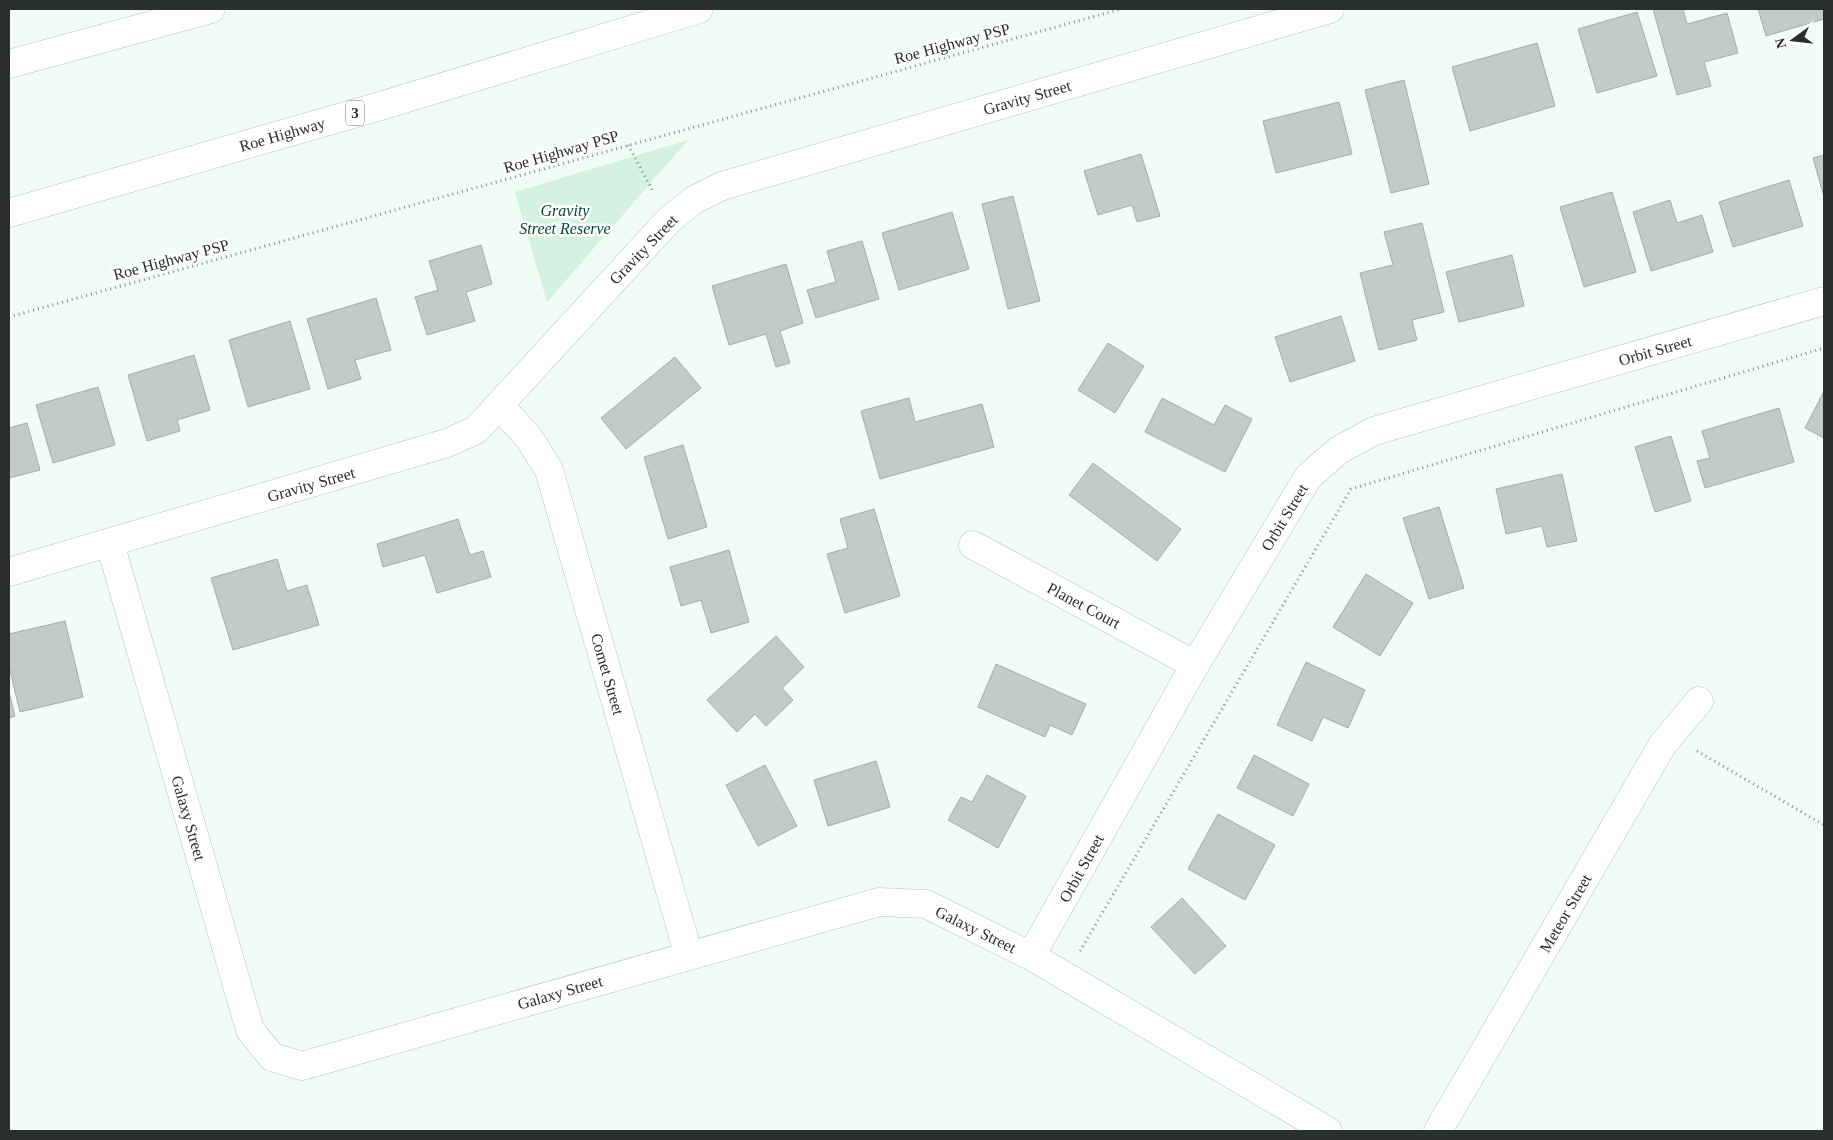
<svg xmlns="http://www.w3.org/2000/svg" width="1833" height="1140" viewBox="0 0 1833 1140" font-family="Georgia,serif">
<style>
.green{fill:#d3f2e1}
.building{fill:#c1ccc6;stroke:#a4aea8}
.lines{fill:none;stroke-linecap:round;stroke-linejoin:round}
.minor-casing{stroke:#b7c2bc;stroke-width:29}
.highway-casing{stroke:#b7c2bc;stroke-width:29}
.path{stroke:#858d88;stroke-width:3;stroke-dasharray:1 4;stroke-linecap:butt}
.minor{stroke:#fff;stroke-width:28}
.highway{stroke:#fff;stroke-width:28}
.labels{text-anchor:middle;stroke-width:5;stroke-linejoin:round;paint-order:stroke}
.shield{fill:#fff;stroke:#6a6d6b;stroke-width:1}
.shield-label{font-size:15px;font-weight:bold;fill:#2a2f2c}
.street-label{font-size:16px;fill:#2a2f2c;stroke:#fff}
.park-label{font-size:16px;font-style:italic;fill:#06462e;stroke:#fff}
</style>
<rect width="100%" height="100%" fill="#f1fcf6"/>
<path class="green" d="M688 140 547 302 515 192Z"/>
<path class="building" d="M1653 9H1683L1687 24 1727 13 1738 53 1704 62 1711 86 1677 95Z
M1758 9H1824V19L1766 36Z
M1637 12 1657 76 1597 93 1578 29Z
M1537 43 1555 106 1470 131 1452 67Z
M1404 80 1429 184 1391 193 1365 90Z
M1339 102 1352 154 1276 173 1263 121Z
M1141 154 1160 216 1137 222 1132 205 1098 215 1084 171Z
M1824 155V197L1813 158Z
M1789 180 1803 226 1733 247 1719 202Z
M1612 192 1636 272 1584 287 1560 207Z
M1013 196 1040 301 1008 309 982 204Z
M1670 200 1677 223 1702 215 1713 252 1651 271 1633 212Z
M952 212 969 269 899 290 882 233Z
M1422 223 1444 312 1412 320 1417 340 1379 350 1360 273 1393 265 1384 232Z
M862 241 879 299 816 318 807 290 836 282 827 251Z
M481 245 492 284 466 292 475 321 427 335 415 297 438 290 429 261Z
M1512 255 1524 306 1459 322 1446 272Z
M786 264 803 323 780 331 790 363 776 367 766 334 729 345 712 286Z
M376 298 391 350 355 360 361 379 328 389 307 319Z
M1341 316 1355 361 1290 382 1275 337Z
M290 321 310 389 248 407 229 340Z
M1108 343 1144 366 1115 413 1078 390Z
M194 355 210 410 177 420 180 431 147 441 128 375Z
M675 357 701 388 626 449 601 418Z
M98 387 115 445 53 463 36 405Z
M1823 393H1824V438L1805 428Z
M909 398 915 422 982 404 994 447 880 479 861 411Z
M1162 398 1214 425 1225 405 1252 419 1225 472 1145 432Z
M1779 408 1794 462 1705 488 1697 461 1710 458 1702 431Z
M27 423 40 470 9 478V428Z
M1671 436 1691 501 1655 512 1635 447Z
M683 445 707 527 668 539 644 457Z
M1093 463 1181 529 1157 561 1069 495Z
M1562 474 1577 541 1547 547 1542 526 1506 534 1496 489Z
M1439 507 1464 588 1429 599 1403 518Z
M874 509 900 596 845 613 827 554 848 548 840 519Z
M458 519 470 555 483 551 491 577 437 593 425 555 383 567 377 544Z
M729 550 749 622 711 633 701 600 681 606 670 567Z
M277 559 287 591 307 585 319 625 233 650 211 578Z
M1366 574 1413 603 1380 656 1333 627Z
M65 621 83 697 20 712 9 666V634Z
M776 636 804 667 782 688 793 700 766 726 755 714 737 732 707 700Z
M1306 662 1365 690 1348 728 1323 717 1312 741 1277 725Z
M996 664 1086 704 1072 735 1050 725 1045 737 978 707Z
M9 692 15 716 9 718Z
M1254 755 1309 784 1293 816 1237 788Z
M876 761 890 807 828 826 814 780Z
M765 765 797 826 758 846 726 785Z
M987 775 1026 796 998 848 948 820 961 797 972 802Z
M1218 814 1275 845 1245 900 1188 869Z
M1182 898 1226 946 1195 974 1151 927Z"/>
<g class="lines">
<g class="minor-casing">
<path id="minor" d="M500 406 529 438 549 470 689 956
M110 543 250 1030 272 1057 302 1066 879 902 926 904 1031 956 1328 1131
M973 545 1195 665
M9 572 447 443 476 430 669 220 694 200 722 186 1330 9
M1031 956 1195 665 1308 477 1339 450 1374 431 1824 301
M1438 1131 1663 744 1699 701"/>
</g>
<g class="highway-casing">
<path id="highway" d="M9 64 211 9
M9 213 377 107 699 9"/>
</g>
<path class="path" d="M628 145 654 193
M9 317 1121 9
M1697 751 1824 825
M1080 951 1351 489 1824 348"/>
<use href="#minor" class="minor"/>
<use href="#highway" class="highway"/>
</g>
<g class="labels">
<rect class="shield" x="346" y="100.5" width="18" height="25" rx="4"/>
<g class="shield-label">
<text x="355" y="118">3</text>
</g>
<g class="street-label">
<text transform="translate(952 43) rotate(-15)" y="6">Roe Highway PSP</text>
<text transform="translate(1027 97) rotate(-16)" y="6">Gravity Street</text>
<text transform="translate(282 134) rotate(-16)" y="6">Roe Highway</text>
<text transform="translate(561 151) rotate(-16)" y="6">Roe Highway PSP</text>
<text transform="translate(643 249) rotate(-46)" y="6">Gravity Street</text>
<text transform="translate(171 259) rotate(-15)" y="6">Roe Highway PSP</text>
<text transform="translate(1655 350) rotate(-16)" y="6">Orbit Street</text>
<text transform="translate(311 484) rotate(-16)" y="6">Gravity Street</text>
<text transform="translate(1284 517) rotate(-59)" y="6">Orbit Street</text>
<text transform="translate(1084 605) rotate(28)" y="6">Planet Court</text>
<text transform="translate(608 674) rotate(74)" y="6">Comet Street</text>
<text transform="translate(189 818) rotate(74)" y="6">Galaxy Street</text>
<text transform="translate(1081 868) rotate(-61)" y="6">Orbit Street</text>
<text transform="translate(1565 913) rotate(-60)" y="6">Meteor Street</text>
<text transform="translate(976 929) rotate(26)" y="6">Galaxy Street</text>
<text transform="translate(560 992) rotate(-16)" y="6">Galaxy Street</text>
</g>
<g class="park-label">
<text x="565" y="216">Gravity<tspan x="565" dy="18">Street Reserve</tspan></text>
</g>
</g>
<rect width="1833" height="1140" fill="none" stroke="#2a2f2c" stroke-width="20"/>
<g transform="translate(1793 40) rotate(255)" stroke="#ffffff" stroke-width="4" paint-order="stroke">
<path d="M0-4L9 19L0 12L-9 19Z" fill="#2a2f2c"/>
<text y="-8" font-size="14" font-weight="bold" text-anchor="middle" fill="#2a2f2c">N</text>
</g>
</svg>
